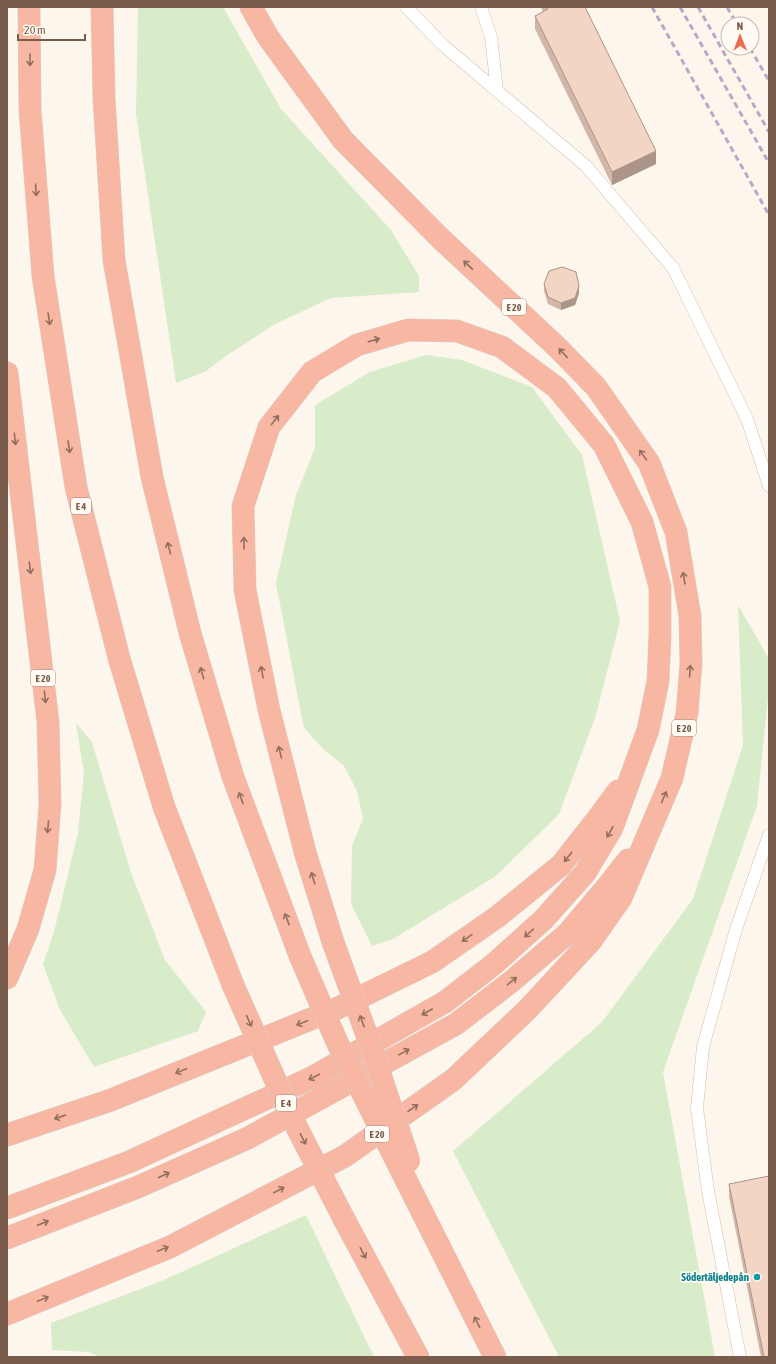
<svg xmlns="http://www.w3.org/2000/svg" width="776" height="1364" viewBox="0 0 776 1364" font-family="'Asap Condensed',sans-serif">
<style>
.green{fill:#d8ecc9}
.lines{fill:none;stroke-linecap:round;stroke-linejoin:round}
.service-casing{stroke:#d1beb0;stroke-width:13}
.motorway-casing{stroke:#dad1cd;stroke-width:23}
.service{stroke:#fff;stroke-width:12}
.motorway{stroke:#f7b7a3;stroke-width:22}
.rail{stroke:#b9a8c9;stroke-width:3;stroke-dasharray:6 4;stroke-linecap:butt}
.motorway-bridge-casing{stroke:#dad1cd;stroke-width:23;stroke-linecap:butt}
.motorway-bridge{stroke:#f7b7a3;stroke-width:22}
.wall{fill:#d1b7a8}
.shaded-wall{fill:#aa9588}
.building{fill:#f3d5c3;stroke:#aa9588}
.oneway{stroke:#936e5e}
.culture-dot{fill:#0f9aa8;stroke:#fffaf3;stroke-width:1.5}
.labels{text-anchor:middle;stroke-width:3.5;stroke-linejoin:round;paint-order:stroke}
.shield{fill:#fffaf3;stroke:#a28b7f;stroke-width:1}
.shield-label{font-size:10px;font-weight:bold;fill:#7a5c4d}
.culture-label{font-size:11px;font-weight:bold;fill:#0d838f;stroke:#fffaf3;text-anchor:end}
</style>
<rect width="100%" height="100%" fill="#fdf6ec"/>
<path class="green" d="M138 7H223L281 109 391 230 419 276V292L331 298 275 324 229 354 206 371 176 383 136 114Z
M426 355 462 360 532 387 582 455 620 621 596 715 559 814 496 876 393 939 372 946 351 904 352 845 363 819 357 791 344 766 323 749 305 729 303 724 276 583 296 495 315 448V405L370 372Z
M738 605 769 659V688L757 806 663 1072 715 1357H559L453 1151 602 1022 693 899 743 745Z
M76 723 92 742 130 870 165 960 206 1012 198 1031 94 1067 60 1010 43 964 54 932 78 833 84 774Z
M306 1215 374 1357H101L88 1352 52 1350 51 1323 164 1280Z"/>
<g class="lines">
<g class="service-casing">
<path id="service" d="M406 7 444 46 586 166 673 268 747 419 769 486
M481 7 491 37 497 91
M740 1357 708 1191 697 1108 703 1047 736 929 769 835"/>
</g>
<g class="motorway-casing">
<path id="motorway" d="M29 7 30 110 43 276 76 487 119 658 164 807 233 985
M102 7 104 98 114 260 152 477 190 633 233 777 300 956
M7 373 48 722 50 804 45 870 28 929 7 978
M7 1135 111 1100 338 1008 432 962 497 917 561 865 598 818 618 791
M407 1182 495 1357
M7 1208 129 1162 311 1078 445 1002 494 964 543 920 585 873 612 828 648 730 658 681 660 635V587L642 522 604 445 557 388 502 347 457 331 408 330 357 345 312 372 269 427 243 506 245 590 269 710 305 852 333 942
M344 1219 418 1357
M7 1238 138 1187 248 1138 456 1024 512 981 568 933 606 888 628 860
M7 1314 170 1247 345 1156 453 1080 527 1010 591 941 621 898 672 778 687 713 691 664 690 616 676 532 649 463 596 387 557 347 440 238 343 140 268 37 251 7"/>
</g>
<use href="#service" class="service"/>
<use href="#motorway" class="motorway"/>
<path class="rail" d="M652 7 769 215
M680 7 769 163
M698 7 769 132
M727 7 737 24
M750 48 769 81"/>
<g class="motorway-bridge-casing">
<path id="motorway-bridge" d="M333 942 369 1041 409 1161
M300 956 337 1042 407 1182
M233 985 294 1122 344 1219"/>
</g>
<use href="#motorway-bridge" class="motorway-bridge"/>
</g>
<path class="wall" d="M541 7H585L656 164 612 185 535 29V16L543 12Z
M544 284 579 293 575 305 561 310 548 304 544 291Z
M729 1184 769 1357H761L729 1197Z"/>
<path class="shaded-wall" d="M656 151V164L612 185V172Z
M579 286V293L575 305 561 310V303Z"/>
<path class="building" d="M547 7H585L656 151 612 172 535 16 548 9Z
M562 267 576 272 579 286 575 298 561 303 548 297 544 284 549 271Z
M769 1176V1357H764L729 1184Z"/>
<defs><path id="oneway-shaft" d="M-6 0H5M1.5-3L5.5 0L1.5 3" fill="none" stroke-width="1.6" stroke-linecap="round" stroke-linejoin="round"/></defs>
<g class="oneway">
<use href="#oneway-shaft" transform="translate(30 60) rotate(90)"/>
<use href="#oneway-shaft" transform="translate(36 190) rotate(86)"/>
<use href="#oneway-shaft" transform="translate(468 265) rotate(-137)"/>
<use href="#oneway-shaft" transform="translate(49 319) rotate(81)"/>
<use href="#oneway-shaft" transform="translate(374 340) rotate(-16)"/>
<use href="#oneway-shaft" transform="translate(563 353) rotate(-134)"/>
<use href="#oneway-shaft" transform="translate(275 420) rotate(-52)"/>
<use href="#oneway-shaft" transform="translate(15 439) rotate(83)"/>
<use href="#oneway-shaft" transform="translate(69 447) rotate(81)"/>
<use href="#oneway-shaft" transform="translate(643 455) rotate(-125)"/>
<use href="#oneway-shaft" transform="translate(244 543) rotate(-91)"/>
<use href="#oneway-shaft" transform="translate(169 548) rotate(-104)"/>
<use href="#oneway-shaft" transform="translate(30 568) rotate(83)"/>
<use href="#oneway-shaft" transform="translate(684 578) rotate(-99)"/>
<use href="#oneway-shaft" transform="translate(690 671) rotate(-86)"/>
<use href="#oneway-shaft" transform="translate(262 672) rotate(-101)"/>
<use href="#oneway-shaft" transform="translate(202 673) rotate(-107)"/>
<use href="#oneway-shaft" transform="translate(45 697) rotate(84)"/>
<use href="#oneway-shaft" transform="translate(280 752) rotate(-104)"/>
<use href="#oneway-shaft" transform="translate(664 797) rotate(-67)"/>
<use href="#oneway-shaft" transform="translate(241 798) rotate(-110)"/>
<use href="#oneway-shaft" transform="translate(48 827) rotate(95)"/>
<use href="#oneway-shaft" transform="translate(610 832) rotate(119)"/>
<use href="#oneway-shaft" transform="translate(568 857) rotate(128)"/>
<use href="#oneway-shaft" transform="translate(313 878) rotate(-107)"/>
<use href="#oneway-shaft" transform="translate(287 919) rotate(-110)"/>
<use href="#oneway-shaft" transform="translate(529 933) rotate(138)"/>
<use href="#oneway-shaft" transform="translate(467 938) rotate(145)"/>
<use href="#oneway-shaft" transform="translate(512 981) rotate(-39)"/>
<use href="#oneway-shaft" transform="translate(427 1012) rotate(150)"/>
<use href="#oneway-shaft" transform="translate(249 1021) rotate(66)"/>
<use href="#oneway-shaft" transform="translate(362 1021) rotate(-110)"/>
<use href="#oneway-shaft" transform="translate(302 1023) rotate(158)"/>
<use href="#oneway-shaft" transform="translate(404 1052) rotate(-29)"/>
<use href="#oneway-shaft" transform="translate(181 1071) rotate(158)"/>
<use href="#oneway-shaft" transform="translate(314 1077) rotate(152)"/>
<use href="#oneway-shaft" transform="translate(413 1108) rotate(-35)"/>
<use href="#oneway-shaft" transform="translate(60 1117) rotate(161)"/>
<use href="#oneway-shaft" transform="translate(303 1139) rotate(63)"/>
<use href="#oneway-shaft" transform="translate(164 1175) rotate(-24)"/>
<use href="#oneway-shaft" transform="translate(279 1190) rotate(-27)"/>
<use href="#oneway-shaft" transform="translate(43 1223) rotate(-21)"/>
<use href="#oneway-shaft" transform="translate(163 1249) rotate(-22)"/>
<use href="#oneway-shaft" transform="translate(363 1253) rotate(62)"/>
<use href="#oneway-shaft" transform="translate(43 1299) rotate(-22)"/>
<use href="#oneway-shaft" transform="translate(477 1322) rotate(-117)"/>
</g>
<circle class="culture-dot" cx="757" cy="1277" r="4"/>
<g class="labels">
<g class="shield">
<rect x="502" y="299" width="24" height="16" rx="3"/>
<rect x="71" y="498" width="20" height="16" rx="3"/>
<rect x="31" y="670" width="24" height="16" rx="3"/>
<rect x="672" y="720" width="24" height="16" rx="3"/>
<rect x="276" y="1095" width="20" height="16" rx="3"/>
<rect x="365" y="1126" width="24" height="16" rx="3"/>
</g>
<g class="shield-label">
<text x="514" y="311">E 20</text>
<text x="81" y="510">E 4</text>
<text x="43" y="682">E 20</text>
<text x="684" y="732">E 20</text>
<text x="286" y="1107">E 4</text>
<text x="377" y="1138">E 20</text>
</g>
<g class="culture-label">
<text x="749" y="1281">Södertäljedepån</text>
</g>
</g>
<rect width="776" height="1364" fill="none" stroke="#7a5c4d" stroke-width="16"/>
<g transform="translate(740 36) rotate(359)"><circle r="19" fill="#fffaf3" stroke="#cabbb1"/>
<path d="M0-3L7 15L0 10L-7 15Z" fill="#e76f51"/>
<text y="-6" font-size="11" font-weight="bold" text-anchor="middle" fill="#7a5c4d">N</text>
</g>
<path d="M18 34v6h67v-6" fill="none" stroke="#7a5c4d" stroke-width="2"/>
<text x="24" y="34" font-size="12" fill="#7a5c4d" stroke="#fffaf3" stroke-width="3" paint-order="stroke">20 m</text>
</svg>
